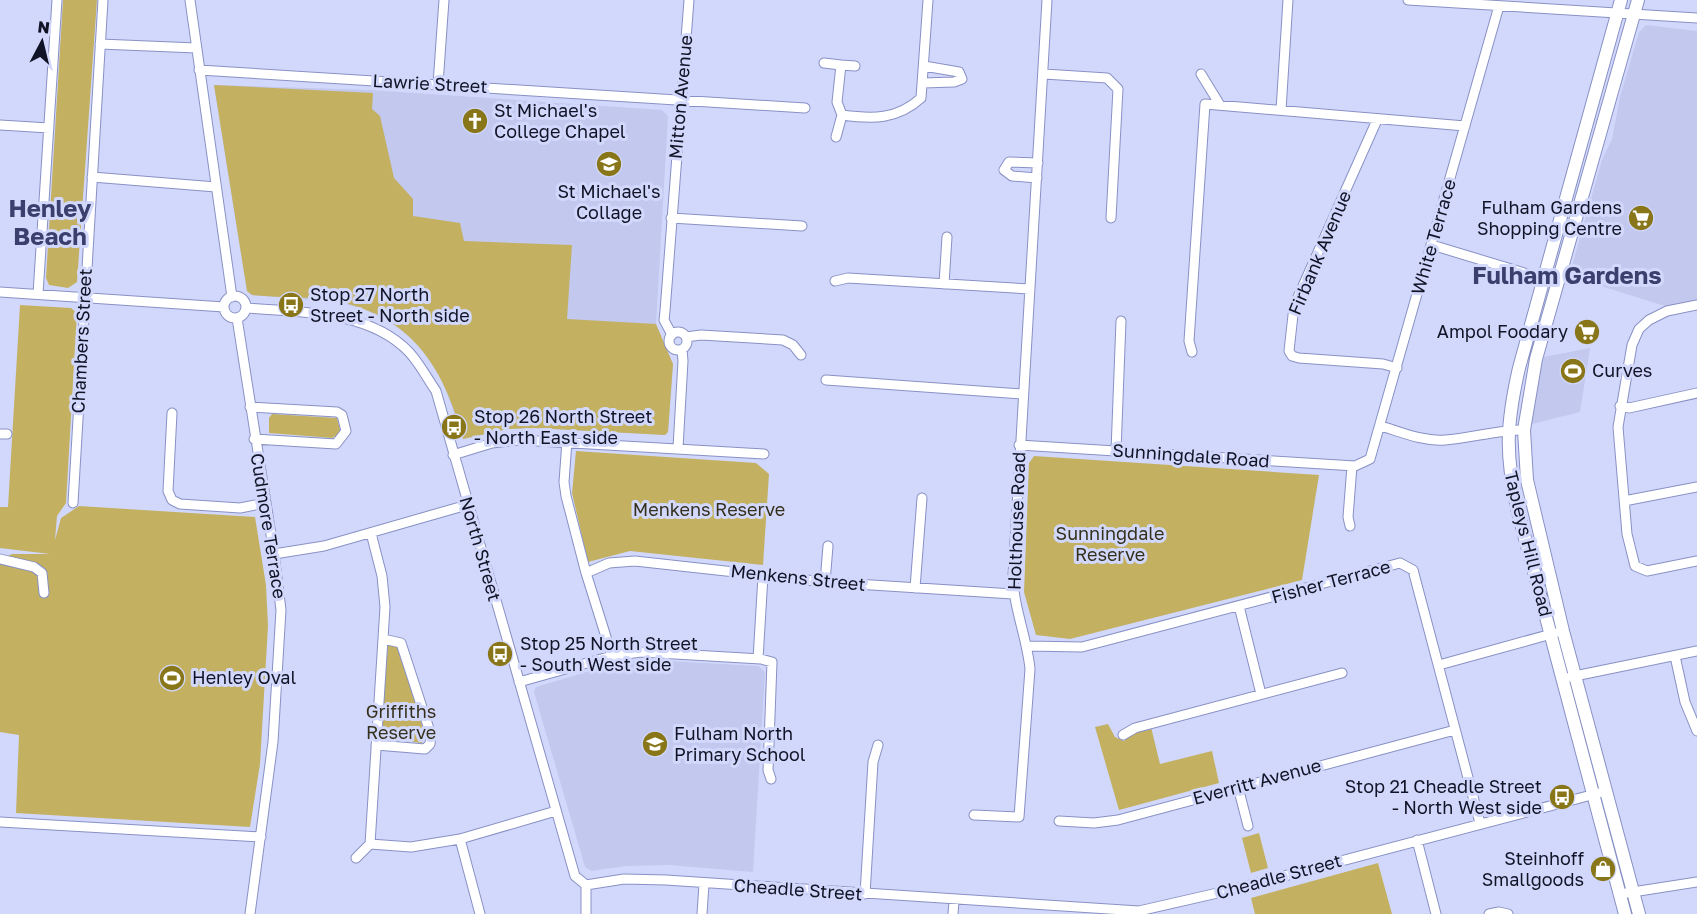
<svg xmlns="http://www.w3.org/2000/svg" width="1697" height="914" viewBox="0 0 1697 914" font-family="'Golos Text',sans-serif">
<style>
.built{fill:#c2c8ee}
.green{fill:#c3b161}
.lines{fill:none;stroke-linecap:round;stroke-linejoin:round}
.minor-casing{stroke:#8891c5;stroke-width:11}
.major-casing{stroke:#8891c5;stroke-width:14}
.minor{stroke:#fff;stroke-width:9}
.major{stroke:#fff;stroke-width:12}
.labels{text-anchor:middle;stroke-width:6;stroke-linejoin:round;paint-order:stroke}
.street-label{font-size:18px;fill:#111326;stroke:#d2d8fb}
.poi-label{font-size:18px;fill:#111326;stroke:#d2d8fb;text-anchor:start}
.park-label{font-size:18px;fill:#35301c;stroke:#d2d8fb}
.district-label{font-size:24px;font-weight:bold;fill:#3a3f6d;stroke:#d2d8fb}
</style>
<rect width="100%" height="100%" fill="#d2d8fb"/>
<path class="built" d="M1646 25 1697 31V301L1668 307 1569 276 1602 160 1612 139 1620 97 1639 32Z
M214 85 370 90 662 110 668 116 656 324 673 364 668 432 665 435 534 428 508 429 463 439 443 381 419 345 396 326 366 310 339 302 252 295 247 291Z
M1590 348 1580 412 1532 424 1535 389 1544 357Z
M650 660 758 666 765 672 753 872 669 865 626 866 591 871 585 867 534 692 536 687 624 661Z"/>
<path class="green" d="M63 0H97L77 282 68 288 49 285 46 278Z
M214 85 373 93 372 109 380 116 394 178 413 199V216L460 223 464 241 572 245 567 319 656 324 673 364 668 432 665 435 534 428 508 429 463 439C445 371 414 318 340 302 312 296 281 298 252 295L247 291Z
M20 305 71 308 77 313 66 503 57 516 55 540 61 518 79 506 255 517 266 585 268 626 260 764 250 827 16 813 19 735 0 732V560L12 554H50L0 548V507H8Z
M272 414 337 418 341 433 332 438 269 433V418Z
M576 451 756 463 769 474 763 565 630 551 588 562 572 493Z
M1034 456 1319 475 1302 580 1070 639 1036 635 1024 592 1029 463Z
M388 643 395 644 401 650 425 736 422 743 381 738Z
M1108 724 1115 737 1124 741 1133 732 1151 727 1160 764 1212 751 1219 783 1119 810 1095 727Z
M1259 833 1268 868 1251 873 1242 838Z
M1378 863 1392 914H1255L1251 898Z"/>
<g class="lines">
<g class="minor-casing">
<path id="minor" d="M190 0 232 297
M1408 0 1697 18
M100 44 196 48
M824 63 841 65 837 102 842 115C872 119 897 120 921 98L928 0
M841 65 855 66
M199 70 805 108
M1044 74 1107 78 1118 89 1111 218
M1201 74 1220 105
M923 83 954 82 962 79 959 72 924 66
M438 84 444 0
M1281 110 1288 0
M1377 120 1294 306 1289 351 1292 356 1299 358 1383 364 1397 368
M0 125 49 128
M836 137 842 115
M92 177 216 187
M1037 178 1012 176 1004 170 1009 162 1038 163
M671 218 802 226
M1432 245 1544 279
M835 281 848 278 1030 289
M944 284 947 237
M0 292 224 307
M38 294 57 0
M224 307a11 11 0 1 1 22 0a11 11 0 1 1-22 0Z
M1697 305 1667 311 1649 320 1639 329 1632 345 1618 427 1627 534 1635 566 1647 571 1697 561
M246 308C299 312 369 310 409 352 420 364 427 378 436 391L575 876 586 885
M237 318 274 554 281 610 273 742 250 914
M669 341a9 9 0 1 1 18 0a9 9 0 1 1-18 0Z
M672 335 664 320 665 311 689 0
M686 337 701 335 783 340 793 345 801 355
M1192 352 1189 341 1205 104 1465 126
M826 380 1023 394
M1620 406 1629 408 1697 393
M250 407 337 412 342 415 346 431 336 444 254 439
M172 413 168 491 172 500 180 504 240 508 265 503
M1381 426C1401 432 1424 442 1445 440 1472 438 1497 430 1524 430
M0 434H7
M567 441 564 482 566 496 586 573 612 656
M1019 445 1355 466 1370 459 1499 6
M678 448 683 361 682 349
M1116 451 1121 321
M453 455 492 443 520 440 764 454
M1624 501 1697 487
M73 503 103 0
M1350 526 1348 517 1352 466
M274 554 324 546 467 505
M0 559 34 567 42 573 44 593
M586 573 609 563 635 561 825 582 1013 594
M825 582 828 546
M915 588 922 498
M1239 606 1261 694
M1028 646 1082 647 1400 563 1413 570 1480 823
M1675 656 1685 702 1697 731
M758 659 763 576
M1439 665 1555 633
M1570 677 1697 651
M519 682 612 656 641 652 761 659 772 662 768 770 771 779
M1123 735 1135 728 1342 673
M376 745 425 749 430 744 431 735 401 643 383 639
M1238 787 1248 826
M974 815 1019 817 1030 669C1027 637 1013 607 1013 575L1047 0
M1059 821 1094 823 1118 820 1455 730
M0 822 261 837
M460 839 480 914
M1417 840 1436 914
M370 844 385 607 382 576 371 533
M370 844 411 847 460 839 556 811
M356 858 370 844
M586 885 624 879 666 880 1139 911 1235 889 1599 793
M586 885V914
M865 894 873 762 878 745
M1620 894 1697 882
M702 914 704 884
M953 914 954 901
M1489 914 1499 912 1508 914"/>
</g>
<g class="major-casing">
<path id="major" d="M1621 0 1519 368C1506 425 1505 455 1518 512L1625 914
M1638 0 1536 359 1524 430 1527 480 1563 631 1639 914"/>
</g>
<use href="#minor" class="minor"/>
<use href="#major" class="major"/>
</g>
<defs>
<g id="church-disc" transform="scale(1.35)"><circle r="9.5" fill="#887619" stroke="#d2d8fb"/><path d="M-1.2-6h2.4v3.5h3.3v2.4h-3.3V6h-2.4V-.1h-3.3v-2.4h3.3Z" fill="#fff"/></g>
<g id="school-disc" transform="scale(1.35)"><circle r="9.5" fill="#887619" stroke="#d2d8fb"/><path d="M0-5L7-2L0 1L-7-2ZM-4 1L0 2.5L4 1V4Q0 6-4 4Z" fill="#fff"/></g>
<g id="supermarket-disc" transform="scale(1.35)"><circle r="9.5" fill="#887619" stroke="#d2d8fb"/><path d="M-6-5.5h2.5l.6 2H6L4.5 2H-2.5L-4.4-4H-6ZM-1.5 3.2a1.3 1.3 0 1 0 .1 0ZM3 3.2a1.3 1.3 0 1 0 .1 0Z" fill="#fff"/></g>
<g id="bus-disc" transform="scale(1.35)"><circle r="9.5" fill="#887619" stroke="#d2d8fb"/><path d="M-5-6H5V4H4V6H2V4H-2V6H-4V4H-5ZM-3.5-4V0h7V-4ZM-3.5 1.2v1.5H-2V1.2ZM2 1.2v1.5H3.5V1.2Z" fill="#fff"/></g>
<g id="stadium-disc" transform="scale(1.35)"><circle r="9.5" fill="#887619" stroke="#d2d8fb"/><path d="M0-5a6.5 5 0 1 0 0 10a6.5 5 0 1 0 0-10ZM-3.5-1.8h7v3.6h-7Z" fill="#fff"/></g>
<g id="shop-disc" transform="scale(1.35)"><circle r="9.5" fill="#887619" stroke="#d2d8fb"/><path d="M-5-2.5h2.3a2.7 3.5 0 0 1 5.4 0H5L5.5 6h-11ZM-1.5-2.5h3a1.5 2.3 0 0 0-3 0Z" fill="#fff"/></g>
</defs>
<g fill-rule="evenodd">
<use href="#church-disc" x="475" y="121"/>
<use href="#school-disc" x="609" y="164"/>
<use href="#supermarket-disc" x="1641" y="218"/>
<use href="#bus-disc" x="291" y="305"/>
<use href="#supermarket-disc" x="1587" y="332"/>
<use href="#stadium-disc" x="1573" y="371"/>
<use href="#bus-disc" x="454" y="427"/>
<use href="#bus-disc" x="500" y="654"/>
<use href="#stadium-disc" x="172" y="678"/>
<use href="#school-disc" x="655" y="744"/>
<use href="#bus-disc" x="1562" y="797"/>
<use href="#shop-disc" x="1603" y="869"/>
</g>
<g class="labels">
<g class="street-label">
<text transform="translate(430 84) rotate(3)" y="6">Lawrie Street</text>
<text transform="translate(681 97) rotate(-85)" y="6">Mitton Avenue</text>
<text transform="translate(1434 237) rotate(-74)" y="6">White Terrace</text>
<text transform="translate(1320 253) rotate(-67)" y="6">Firbank Avenue</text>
<text transform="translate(82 341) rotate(-87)" y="6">Chambers Street</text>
<text transform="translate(1191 456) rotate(4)" y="6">Sunningdale Road</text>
<text transform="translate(1017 521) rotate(-88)" y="6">Holthouse Road</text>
<text transform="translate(268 526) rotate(81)" y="6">Cudmore Terrace</text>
<text transform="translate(1528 544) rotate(76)" y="6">Tapleys Hill Road</text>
<text transform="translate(480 549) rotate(74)" y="6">North Street</text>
<text transform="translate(798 578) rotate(6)" y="6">Menkens Street</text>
<text transform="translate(1331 582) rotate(-15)" y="6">Fisher Terrace</text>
<text transform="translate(1257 782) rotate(-15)" y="6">Everritt Avenue</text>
<text transform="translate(1279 877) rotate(-15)" y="6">Cheadle Street</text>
<text transform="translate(798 890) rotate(4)" y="6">Cheadle Street</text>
</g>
<g class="poi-label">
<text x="494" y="117">St Michael's<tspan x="494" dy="21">College Chapel</tspan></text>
<text x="609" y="198" text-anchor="middle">St Michael's<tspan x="609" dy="21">Collage</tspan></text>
<text x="1622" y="214" text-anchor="end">Fulham Gardens<tspan x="1622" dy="21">Shopping Centre</tspan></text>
<text x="310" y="301">Stop 27 North<tspan x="310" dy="21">Street - North side</tspan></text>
<text x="1568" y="338" text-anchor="end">Ampol Foodary</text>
<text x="1592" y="377">Curves</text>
<text x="474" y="423">Stop 26 North Street<tspan x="474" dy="21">- North East side</tspan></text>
<text x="520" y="650">Stop 25 North Street<tspan x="520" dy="21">- South West side</tspan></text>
<text x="192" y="684">Henley Oval</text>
<text x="674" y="740">Fulham North<tspan x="674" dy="21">Primary School</tspan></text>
<text x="1542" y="793" text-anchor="end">Stop 21 Cheadle Street<tspan x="1542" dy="21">- North West side</tspan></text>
<text x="1584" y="865" text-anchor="end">Steinhoff<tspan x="1584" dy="21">Smallgoods</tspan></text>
</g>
<g class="park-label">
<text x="709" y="516">Menkens Reserve</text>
<text x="1110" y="540">Sunningdale<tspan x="1110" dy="21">Reserve</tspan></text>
<text x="401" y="718">Griffiths<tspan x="401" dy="21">Reserve</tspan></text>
</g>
<g class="district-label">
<text x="50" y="217">Henley<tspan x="50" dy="28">Beach</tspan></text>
<text x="1567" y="284">Fulham Gardens</text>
</g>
</g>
<g transform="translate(42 42) rotate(7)" stroke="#d2d8fb" stroke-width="4.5" paint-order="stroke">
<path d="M0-4.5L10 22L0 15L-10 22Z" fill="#111326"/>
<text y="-9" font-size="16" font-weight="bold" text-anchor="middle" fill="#111326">N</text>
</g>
</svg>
